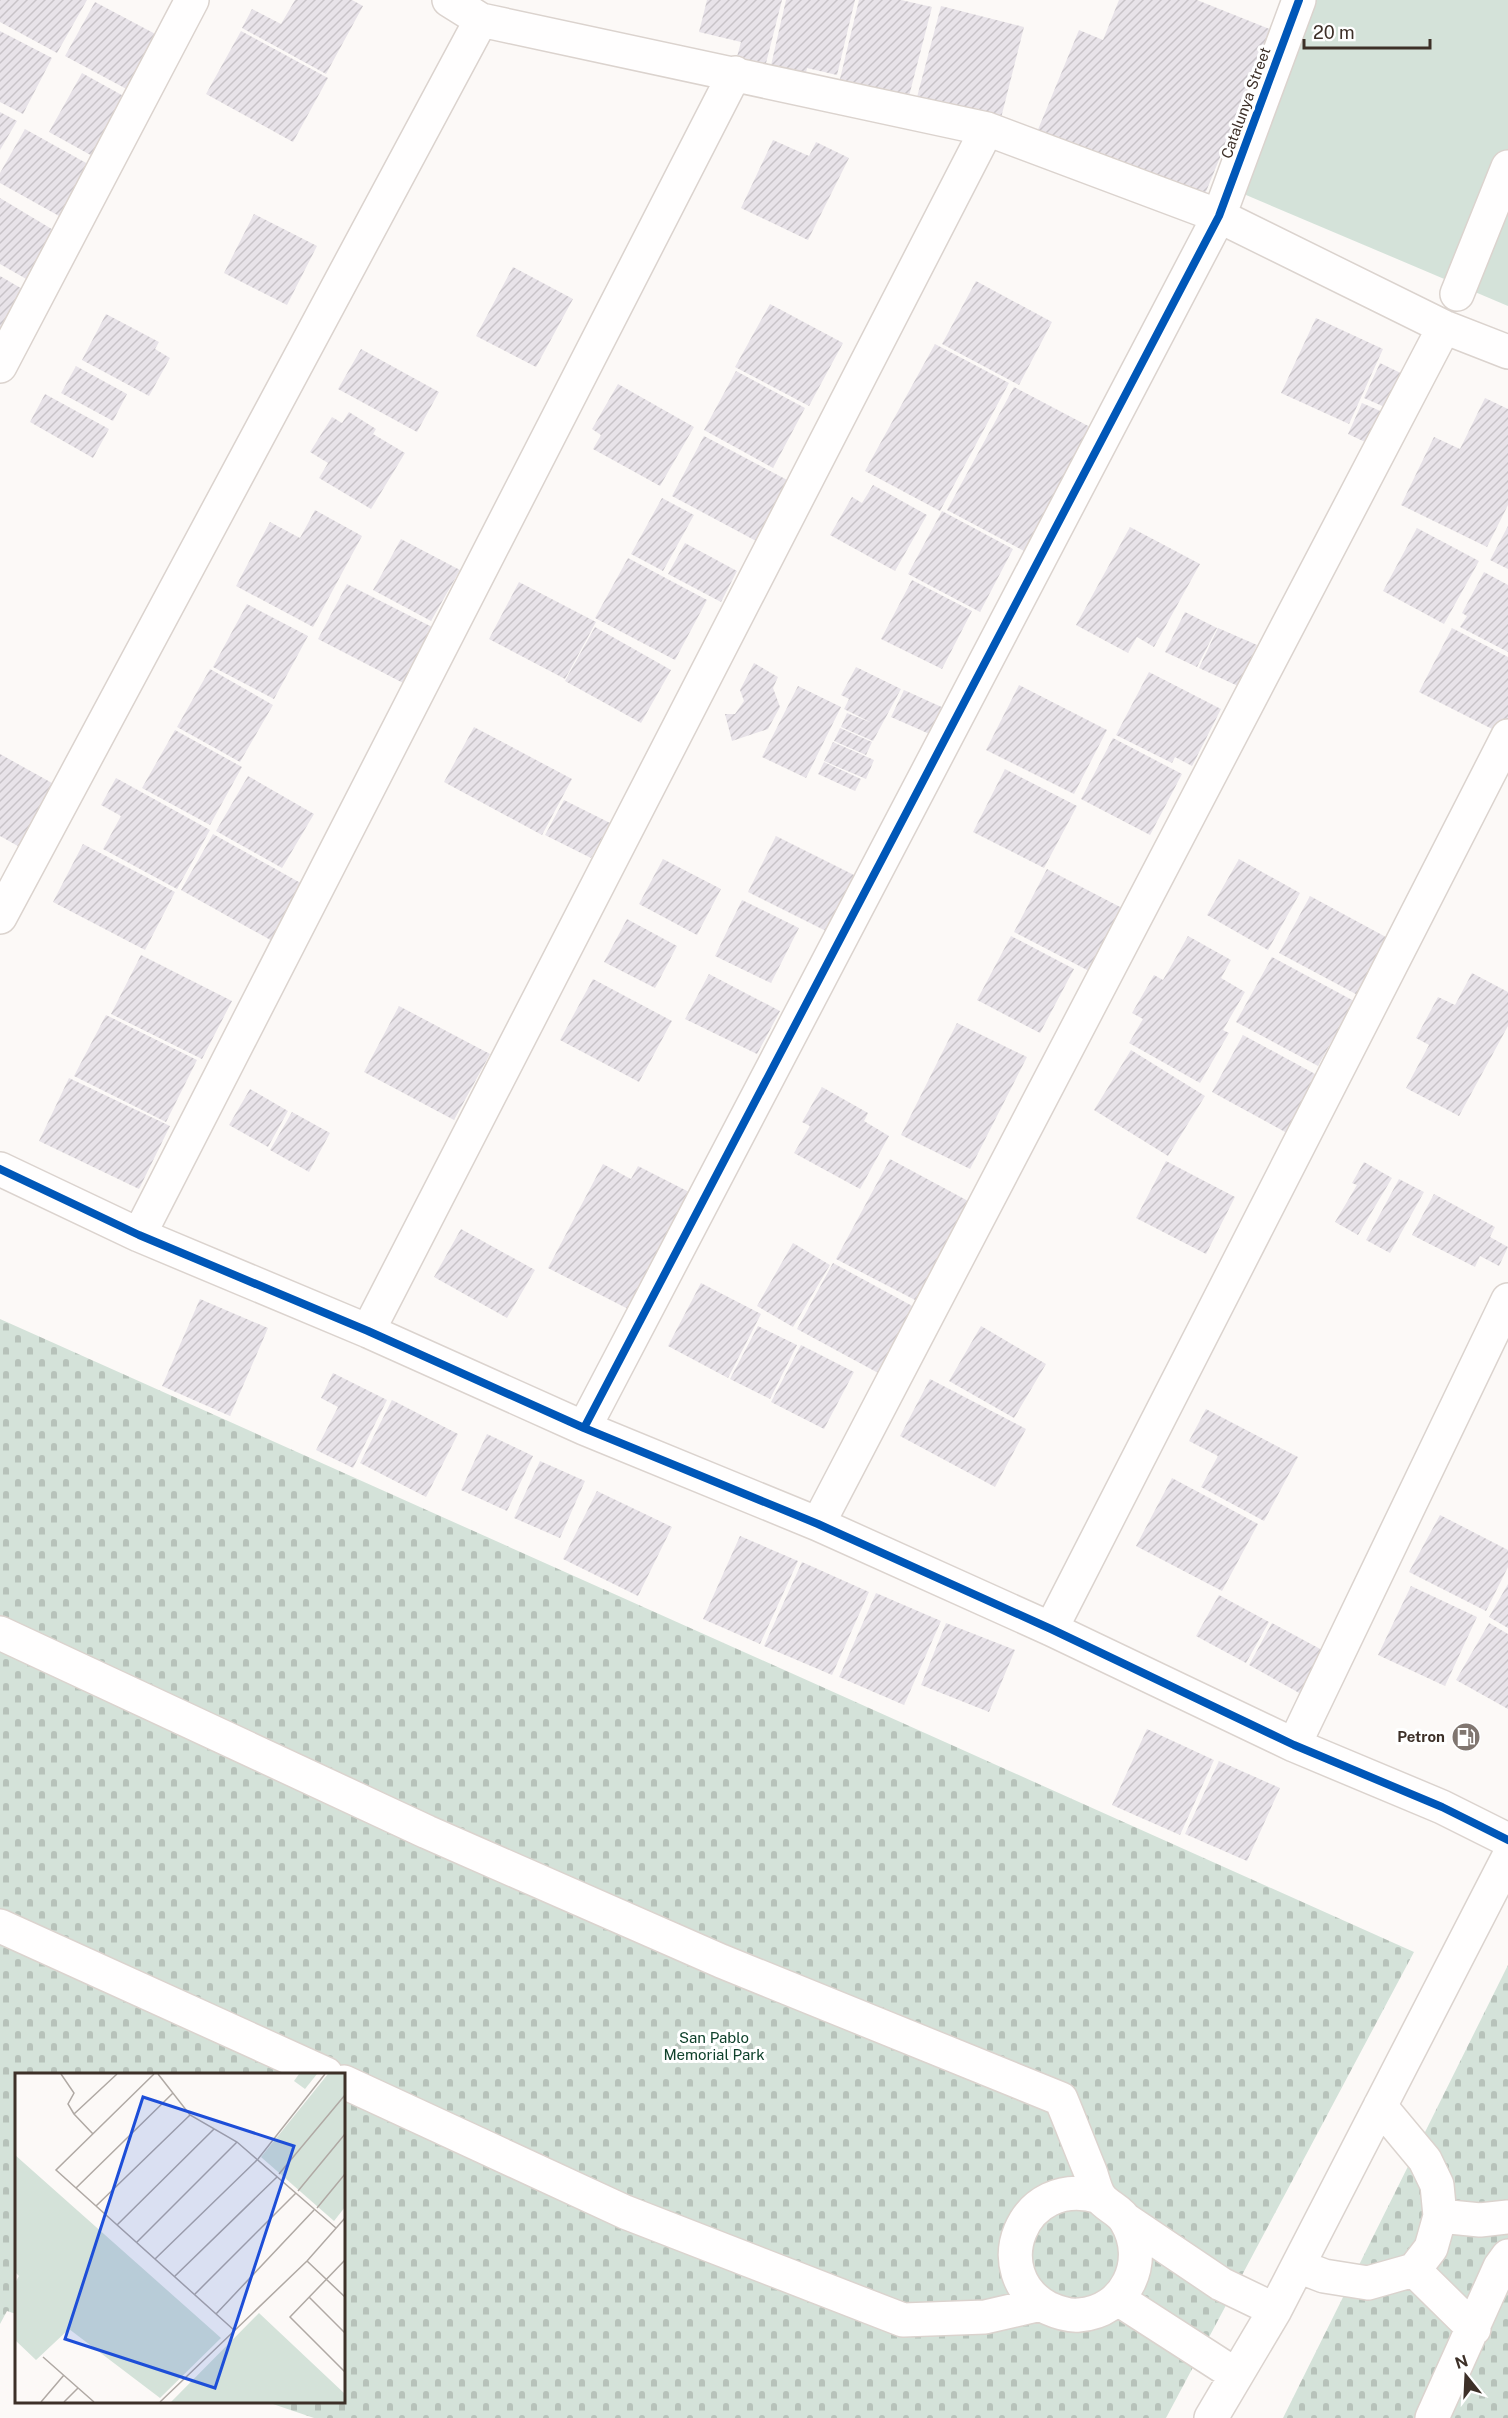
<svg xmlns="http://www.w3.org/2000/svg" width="1508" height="2418" viewBox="0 0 1508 2418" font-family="'Public Sans',sans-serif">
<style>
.grass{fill:#d4e2d9}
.cemetery{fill:url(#cemetery-stones)}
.building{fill:url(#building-hatch)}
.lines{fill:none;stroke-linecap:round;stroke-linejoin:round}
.minor-casing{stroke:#dbd3ce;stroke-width:36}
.minor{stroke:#fffefe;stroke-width:33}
.cycleway-casing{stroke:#fff;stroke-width:11}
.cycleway{stroke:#0057b8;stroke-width:8}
.labels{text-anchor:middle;stroke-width:6;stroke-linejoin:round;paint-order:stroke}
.street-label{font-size:15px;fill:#3d3028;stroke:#fff}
.poi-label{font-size:15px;font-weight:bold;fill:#3d3028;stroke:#fff;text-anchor:end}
.park-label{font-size:15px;fill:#0f412b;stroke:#fff}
.inset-road{fill:none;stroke:#b0a9a4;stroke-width:1.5}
.view{fill:#1d4ed8;fill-opacity:0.15;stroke:#1d4ed8;stroke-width:3}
.inset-edge{fill:none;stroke:#3d3028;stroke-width:3}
</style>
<defs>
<pattern id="cemetery-stones" width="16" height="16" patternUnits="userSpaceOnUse" patternTransform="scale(1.5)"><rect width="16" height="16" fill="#d4e2d9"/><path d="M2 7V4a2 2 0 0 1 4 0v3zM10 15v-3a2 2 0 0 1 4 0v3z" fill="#b7c2ba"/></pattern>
<pattern id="building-hatch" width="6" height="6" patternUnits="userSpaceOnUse" patternTransform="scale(1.5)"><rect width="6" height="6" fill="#e8e3e9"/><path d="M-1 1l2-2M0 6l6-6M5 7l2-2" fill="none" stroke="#c8c3c8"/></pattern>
</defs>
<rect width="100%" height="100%" fill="#fcf9f7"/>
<path class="grass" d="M1313 0H1508V306L1239 192Z"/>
<path class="cemetery" d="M0 1319 1414 1952 1166 2418H314L267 2402H344V2074H16V2314L7 2311 0 2324Z
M1508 1965V2418H1283Z"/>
<path class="building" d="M0 0H87L57 53 0 22Z
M295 0H352L363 6 326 74 242 28 252 9 281 24Z
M707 0H782L764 71 735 64 741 42 699 32Z
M786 0H855L837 75 807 68 804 82 769 74Z
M859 0H901L932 7 908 100 839 83Z
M1119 0H1197L1272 30 1203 199 1037 132 1079 30 1103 40Z
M95 2 161 37 132 92 65 56Z
M941 6 1024 27 1000 122 916 101Z
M0 31 52 58 23 114 0 102Z
M241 31 328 78 293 142 206 94Z
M82 73 129 99 96 158 49 132Z
M0 112 17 121 0 150Z
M25 129 97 169 68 221 0 183V173Z
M773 140 809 156 816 142 849 158 808 240 741 208Z
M0 198 55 231 35 284 0 264Z
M254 214 317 246 287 305 224 273Z
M513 267 573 299 536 367 476 336Z
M0 276 31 294 0 347Z
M976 281 1052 322 1019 385 942 344Z
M770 304 843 343 809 406 735 367Z
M106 314 159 342 155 349 170 358 149 396 82 360Z
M1316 318 1383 349 1349 424 1281 393Z
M935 344 1009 383 940 511 865 471Z
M361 349 439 392 417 432 338 389Z
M1380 363 1411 378 1396 412 1364 398Z
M76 366 127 394 113 421 61 393Z
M736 371 805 408 773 468 704 430Z
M618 384 694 427 660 486 593 449 601 435 592 429Z
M1014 387 1092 428 1026 552 947 510Z
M45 394 109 429 93 458 30 422Z
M1485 398 1508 409V505L1487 547 1401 505 1434 437 1460 449Z
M1362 403 1394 417 1380 449 1348 434Z
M349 412 376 429 373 434 405 453 371 509 319 478 328 463 310 452 332 417 342 423Z
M704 436 791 482 758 542 672 496Z
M873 485 927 515 895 571 830 535 852 497 862 503Z
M662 498 694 515 663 571 631 554Z
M315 510 362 536 313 627 236 586 270 522 300 538Z
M942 511 1013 549 980 612 908 574Z
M1508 526V569L1490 560Z
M1130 527 1200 564 1154 647 1137 637 1128 653 1076 625Z
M1417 528 1479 561 1444 624 1383 591Z
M401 539 460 570 431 621 373 590Z
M685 543 737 571 721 602 668 574Z
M628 558 707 600 675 660 595 618Z
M1484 572 1508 585V652L1460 627 1467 616 1462 613Z
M912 580 972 611 942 669 881 639Z
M519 582 596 622 565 679 489 639Z
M347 584 436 629 407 685 318 639Z
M247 604 308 636 274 699 213 667Z
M1185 612 1217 628 1197 667 1165 652Z
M595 627 671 670 641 723 565 681Z
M1218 628 1257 645 1238 686 1199 668Z
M1452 628 1508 657V731L1506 736 1419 692Z
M754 663 778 677 773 688 780 707 768 729 732 741 725 714H735L744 701 740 690Z
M856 667 901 689 873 741 841 727 847 713 872 723 844 709 849 699 841 695Z
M210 669 273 705 240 762 177 727Z
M1149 672 1221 709 1192 766 1175 757 1172 763 1116 735Z
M1019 685 1107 730 1074 794 986 750Z
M798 686 841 707 806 778 762 757Z
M904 690 946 709 934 736 891 717Z
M474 727 572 779 542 835 444 782Z
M840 728 872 742 866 755 834 741Z
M175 730 242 767 210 825 142 788Z
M1113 738 1182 774 1150 835 1081 799Z
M833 742 874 760 866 779 824 761Z
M0 754 61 788 25 850 0 836Z
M824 762 861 779 855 791 818 774Z
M1005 769 1077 806 1044 868 973 832Z
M248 776 314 814 282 868 216 831Z
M116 778 210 830 177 889 103 849 121 816 101 805Z
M564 800 610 823 591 858 545 835Z
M213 834 306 886 274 942 181 890Z
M776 836 864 880 836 936 748 892Z
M83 844 175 892 145 950 53 902Z
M663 859 721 889 697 935 639 904Z
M1239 859 1300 893 1268 950 1207 915Z
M1047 869 1122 908 1089 971 1014 932Z
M1310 896 1397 943 1367 1000 1279 953Z
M742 900 799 928 771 983 715 956Z
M627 919 677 946 655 988 604 962Z
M1011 936 1074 969 1040 1033 977 1000Z
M1188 936 1231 960 1221 978 1245 992 1223 1030 1229 1033 1200 1083 1129 1043 1143 1019 1132 1013 1154 975 1163 980Z
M141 955 232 1001 202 1059 111 1014Z
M1272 957 1354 1001 1318 1066 1236 1022Z
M1472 973 1508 992V1026L1459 1116 1406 1088 1429 1045 1416 1038 1438 997 1455 1005Z
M709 974 780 1011 757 1054 685 1019Z
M593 979 672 1021 639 1082 560 1040Z
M399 1006 490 1054 454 1120 364 1072Z
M106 1015 197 1060 166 1122 74 1076Z
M957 1023 1027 1057 970 1169 901 1135Z
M1243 1035 1328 1081 1296 1138 1212 1092Z
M1131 1050 1205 1096 1168 1156 1094 1110Z
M69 1078 170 1126 139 1189 39 1141Z
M822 1087 868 1113 864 1121 889 1136 860 1189 794 1153 810 1126 802 1122Z
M250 1089 288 1111 268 1147 229 1125Z
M292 1112 330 1133 309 1172 270 1150Z
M890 1159 970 1202 917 1301 836 1259Z
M1166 1161 1235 1197 1206 1254 1136 1218Z
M1364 1162 1392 1178 1358 1235 1335 1222 1357 1185 1352 1183Z
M603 1164 631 1179 638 1166 691 1193 630 1310 548 1268Z
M1399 1179 1424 1192 1390 1253 1366 1240Z
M1434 1194 1495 1227 1490 1237 1508 1247 1499 1266 1480 1256 1475 1267 1412 1235Z
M461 1229 535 1270 507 1318 434 1277Z
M793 1243 830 1265 793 1327 757 1306Z
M833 1263 916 1308 880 1374 797 1329Z
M701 1283 761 1314 728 1378 668 1346Z
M200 1299 268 1328 230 1416 162 1386Z
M758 1326 797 1345 770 1399 730 1379Z
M981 1326 1046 1364 1014 1418 949 1381Z
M801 1345 854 1372 824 1429 771 1402Z
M333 1373 387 1400 353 1468 316 1450 338 1407 321 1398Z
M930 1379 1026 1429 995 1487 900 1436Z
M392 1400 458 1434 426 1497 360 1463Z
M1206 1409 1298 1457 1264 1521 1201 1487 1218 1456 1189 1441Z
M487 1434 533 1456 507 1511 461 1490Z
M540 1461 585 1481 560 1538 514 1518Z
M1172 1478 1258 1524 1222 1591 1136 1546Z
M597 1491 672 1527 638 1596 563 1559Z
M1440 1515 1508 1550V1567L1486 1611 1409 1572Z
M740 1536 798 1561 760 1644 703 1619Z
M802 1562 869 1592 832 1675 764 1646Z
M1508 1584V1628L1489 1617Z
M1411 1586 1477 1617 1445 1686 1378 1655Z
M876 1593 941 1621 904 1705 839 1677Z
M1219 1595 1269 1622 1246 1663 1196 1636Z
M946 1623 1015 1650 989 1712 921 1685Z
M1272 1623 1324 1651 1301 1694 1249 1665Z
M1489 1623 1508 1634V1709L1456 1680Z
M1147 1729 1214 1760 1180 1835 1112 1805Z
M1219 1761 1280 1788 1247 1861 1185 1834Z"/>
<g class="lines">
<g class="minor-casing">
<path id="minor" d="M449 0 481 20 987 129 1219 216 1444 327 1508 352
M1457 294 1508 167
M0 366 192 0
M0 917 481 20
M0 1169 139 1235 368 1331 584 1428 818 1524 1051 1629 1294 1745 1442 1807 1508 1840
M139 1235 735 73
M368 1331 987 129
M584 1428 1219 216 1299 0
M818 1524 1444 327
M1051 1629 1508 736
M0 1633 427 1832 721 1961 1061 2099C1071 2123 1080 2147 1090 2171 1093 2179 1095 2190 1100 2197 1106 2206 1120 2210 1126 2221 1150 2261 1126 2312 1079 2315 1069 2316 1057 2312 1048 2308 984 2274 1021 2173 1100 2197
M1294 1745 1508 1300
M0 1926 326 2074
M344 2082 625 2212 903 2320 985 2317 1041 2304
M1440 2216 1480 2220 1508 2217
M1126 2220 1221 2284 1275 2310
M1298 2266 1324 2276 1368 2283 1414 2270 1431 2248 1440 2216 1437 2185 1425 2160 1380 2106
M1414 2270 1474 2329
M1118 2299 1236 2375
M1211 2418 1275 2310 1508 1858
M1432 2418 1500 2267 1508 2256"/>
</g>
<use href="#minor" class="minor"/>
<g class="cycleway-casing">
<path id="cycleway" d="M0 1169 139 1235 368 1331 584 1428 818 1524 1051 1629 1294 1745 1442 1807 1508 1840
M584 1428 1219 216 1299 0"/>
</g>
<use href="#cycleway" class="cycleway"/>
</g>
<defs>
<g id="fuel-disc" transform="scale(1.5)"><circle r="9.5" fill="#807670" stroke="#fff"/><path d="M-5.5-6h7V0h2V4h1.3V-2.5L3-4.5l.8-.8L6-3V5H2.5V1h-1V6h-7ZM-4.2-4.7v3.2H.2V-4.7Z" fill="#fff"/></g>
</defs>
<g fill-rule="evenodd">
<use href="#fuel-disc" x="1466" y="1737"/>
</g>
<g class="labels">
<g class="street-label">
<text transform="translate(1246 103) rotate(-70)" y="5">Catalunya Street</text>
</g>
<g class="poi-label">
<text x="1445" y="1742">Petron</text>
</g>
<g class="park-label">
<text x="714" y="2043">San Pablo<tspan x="714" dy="17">Memorial Park</tspan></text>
</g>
</g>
<g transform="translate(15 2073)">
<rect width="330" height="330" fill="#fcf9f7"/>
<path d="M313 1H330V134L319 148 246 84Z" fill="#d4e2d9"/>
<path d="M0 82 206 265 145 325 54 256 21 287 0 267V210L4 203 0 199ZM244 240 330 321V329H156Z" fill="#d4e2d9"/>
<path d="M284 1H302L290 16 279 8Z" fill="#d4e2d9"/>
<path class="inset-road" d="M46 1 59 20 53 31 59 41M139 1 41 97 220 258M143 1 175 42 222 69 321 155M78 61 59 41 102 1M264 101 330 22M61 115 158 20M283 118 330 61M81 133 175 42M302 135 330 101M102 152 199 56M122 169 222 69M140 186 243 86 310 1M330 187 275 244 330 299M292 188 330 224M160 203 262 104M180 221 281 120M294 224 330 260M201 241 299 137M28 284 79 329M26 329 49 302M49 329 63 315M145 329 292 188 330 145"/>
<path class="view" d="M128 24 279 73 200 315 50 266Z"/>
<rect width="330" height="330" class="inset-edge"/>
</g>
<g transform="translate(1466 2376) rotate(342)" stroke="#ffffff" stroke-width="4.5" paint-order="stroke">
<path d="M0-4.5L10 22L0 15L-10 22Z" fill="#3d3028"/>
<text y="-9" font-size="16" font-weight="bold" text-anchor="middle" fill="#3d3028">N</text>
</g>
<path d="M1304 39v9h126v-9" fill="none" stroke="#3d3028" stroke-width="3"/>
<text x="1313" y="39" font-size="18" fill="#3d3028" stroke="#ffffff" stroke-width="4.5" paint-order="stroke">20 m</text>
</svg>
